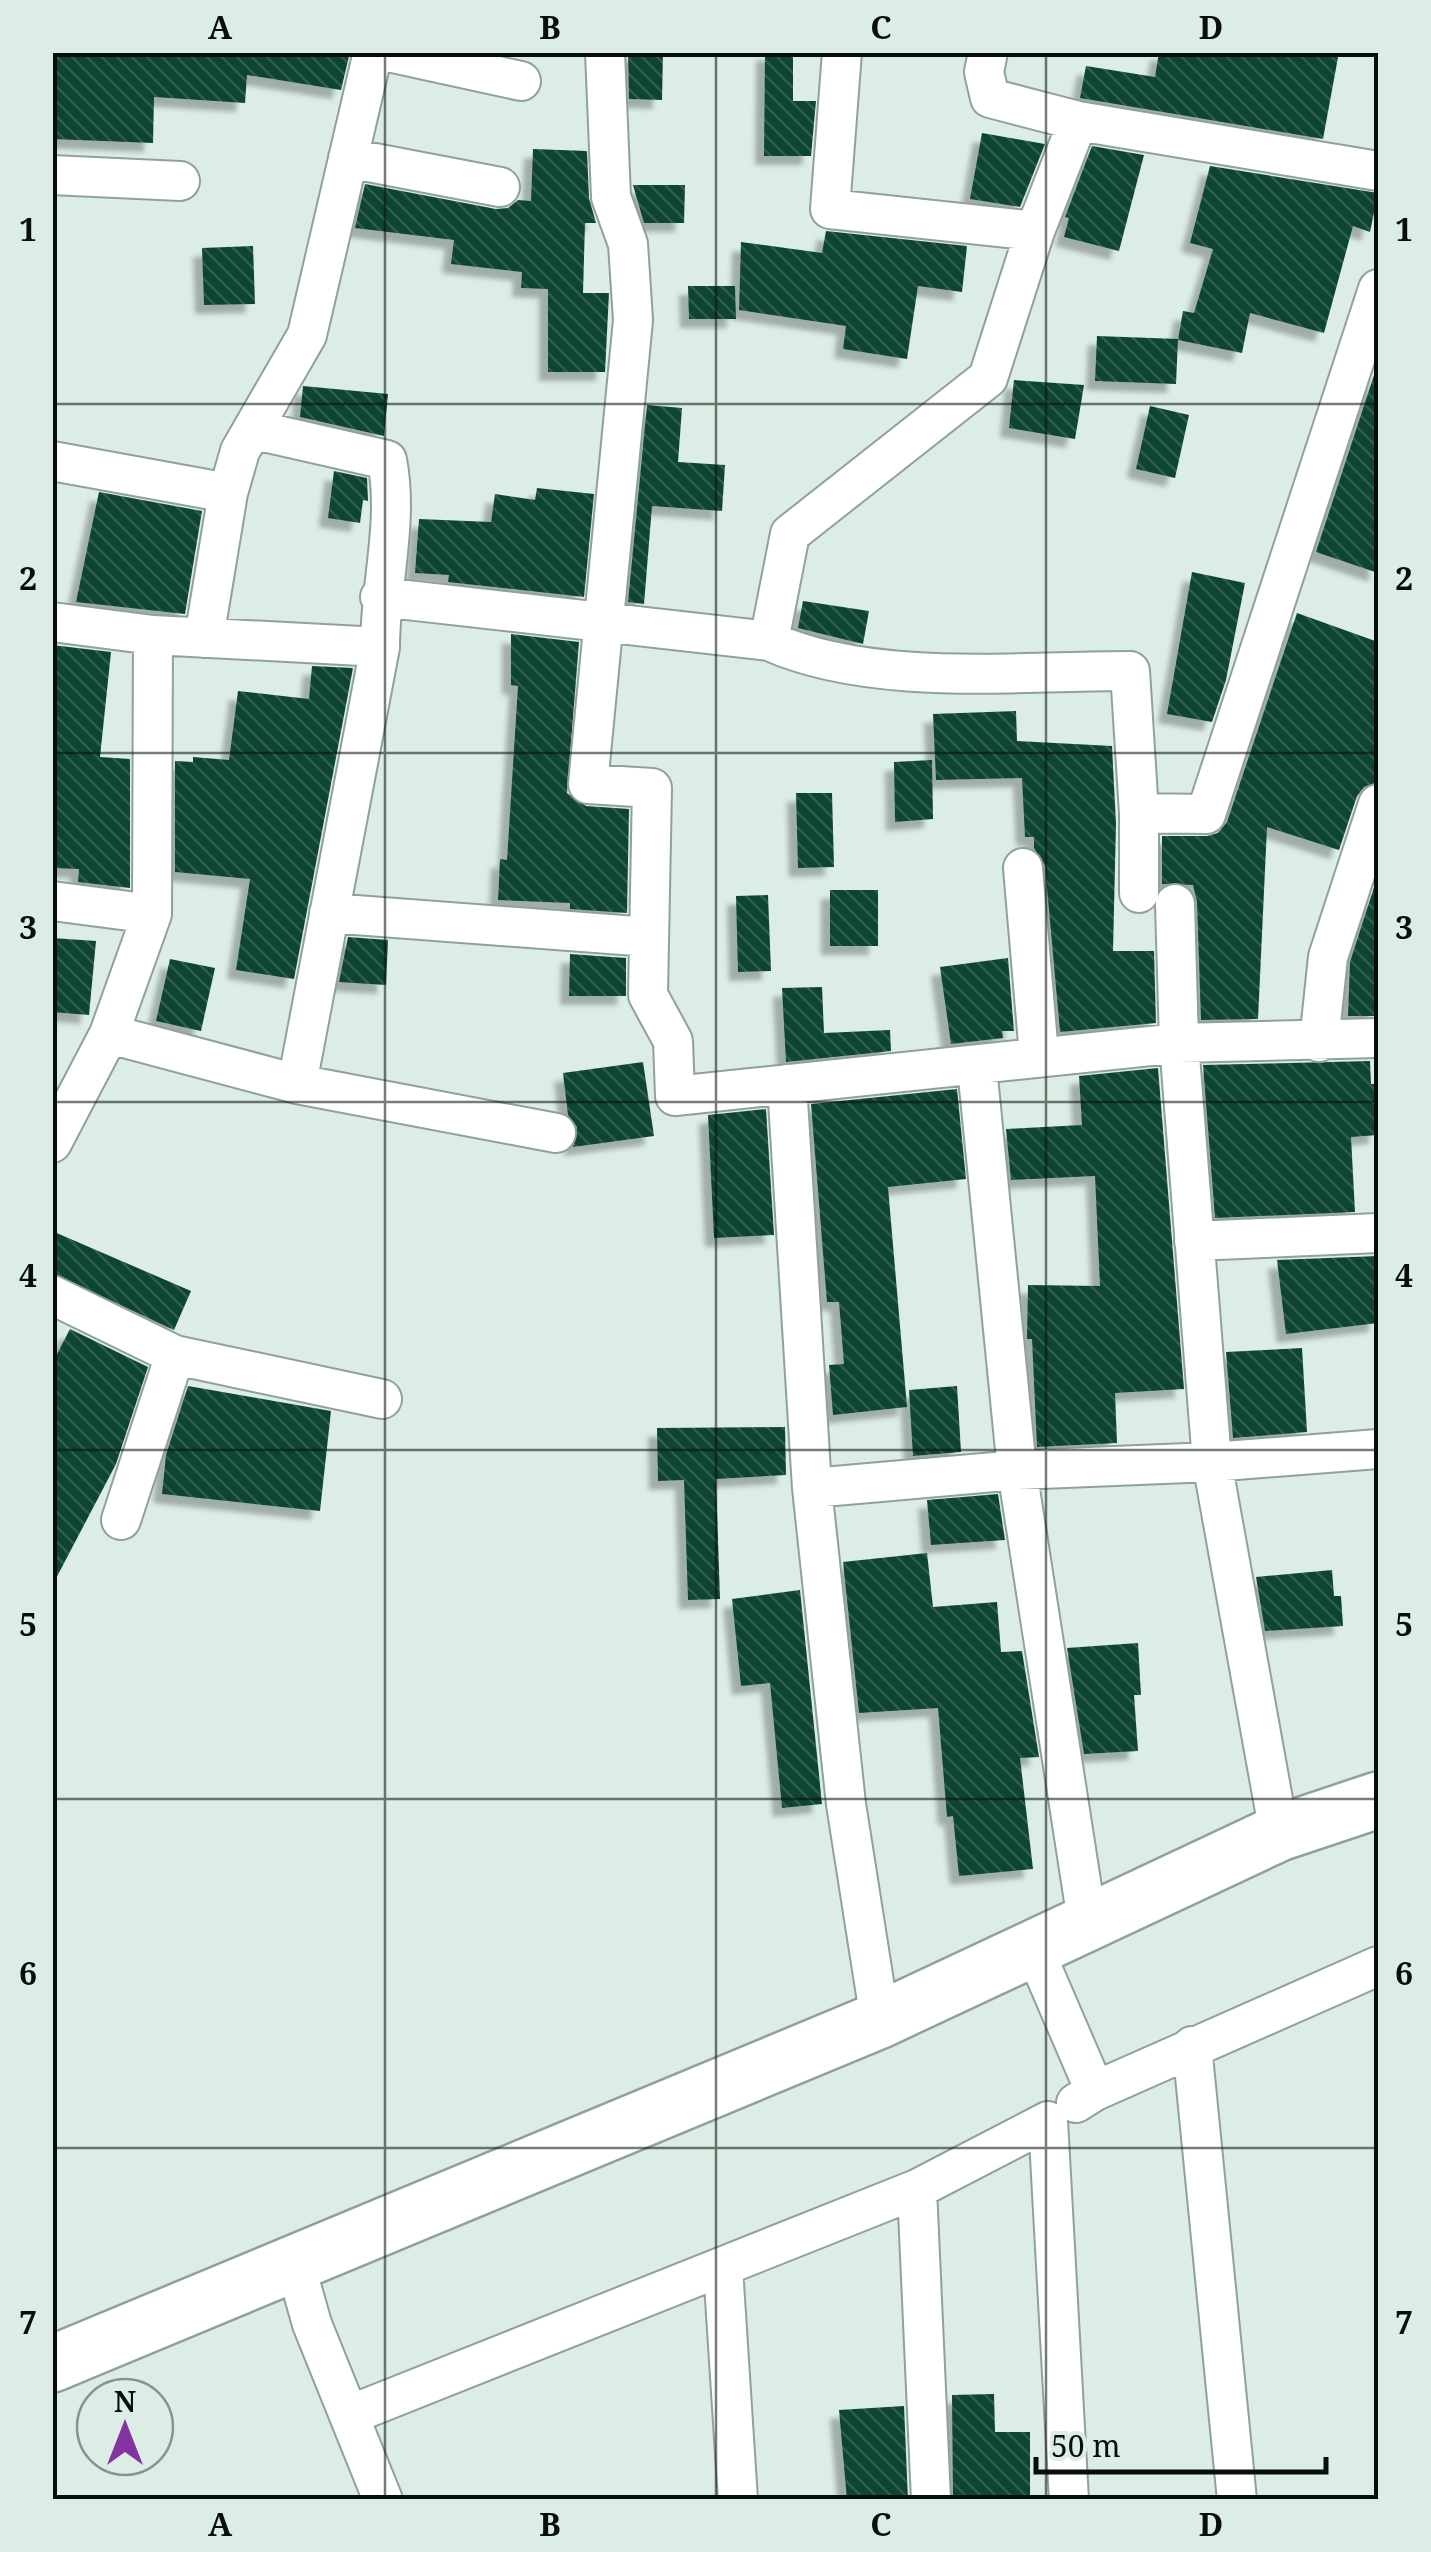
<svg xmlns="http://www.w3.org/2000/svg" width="1431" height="2552" viewBox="0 0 1431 2552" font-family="'Noto Serif',serif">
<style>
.building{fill:url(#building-back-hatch);filter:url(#shadow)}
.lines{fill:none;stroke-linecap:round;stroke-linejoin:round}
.street-casing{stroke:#90a19a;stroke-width:42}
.secondary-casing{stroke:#90a19a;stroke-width:60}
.street{stroke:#fff;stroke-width:38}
.secondary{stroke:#fff;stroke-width:55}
.grid{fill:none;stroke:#080e0b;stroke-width:2.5;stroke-opacity:0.55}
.neatline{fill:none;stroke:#080e0b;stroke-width:4}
.grid-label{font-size:32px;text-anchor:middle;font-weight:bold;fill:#080e0b}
</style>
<defs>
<pattern id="building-back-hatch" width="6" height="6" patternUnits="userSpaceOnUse" patternTransform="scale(2.5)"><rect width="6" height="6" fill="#0e4533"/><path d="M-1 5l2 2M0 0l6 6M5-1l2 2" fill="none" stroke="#2f5c4d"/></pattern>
<filter id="shadow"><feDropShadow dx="-9" dy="9" stdDeviation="2.5" flood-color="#0004"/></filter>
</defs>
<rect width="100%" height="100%" fill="#dbede4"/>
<path class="building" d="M52 52H350L341 90 247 75 245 103 154 97 153 143 52 139Z
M628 52H663L662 100 629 99Z
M765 52H793V101H816L811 156H764Z
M1159 52H1339L1323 139 1080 98 1086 66 1155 77Z
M982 133 1045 144 1020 207 970 199Z
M1092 146 1144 155 1119 251 1064 237 1069 218 1065 217Z
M533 149 587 151 589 198 596 223H585L583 293H609L605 372H548V289L521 288 522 272 451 264 454 240 355 228 365 184 496 209 508 208 518 200 531 201Z
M1210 166 1378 193 1370 232 1353 226 1324 333 1250 313 1242 353 1178 340 1183 311 1194 313 1213 249 1190 243Z
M633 185H685L684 223H644Z
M826 231 967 246 962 292 918 286 907 359 843 349 846 326 739 310 741 242 822 253Z
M253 246 255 304 204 305 202 248Z
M688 286H735L736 319H689Z
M1097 336 1178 339 1176 384 1095 381Z
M1376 369H1378V573L1316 552Z
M1014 380 1084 385 1075 439 1009 428Z
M303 386 388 394 384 436 300 417Z
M647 405 682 408 678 462 725 465 722 511 652 506 644 604 628 602Z
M1150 406 1189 415 1175 478 1136 469Z
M334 471 367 478 368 501 363 500 360 523 328 518Z
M537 488 594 494 584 597 448 582 449 575 415 573 419 519 491 522 495 494 535 500Z
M99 492 202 511 185 614 76 602Z
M1192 572 1245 583 1226 680 1212 722 1167 714Z
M803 601 869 611 863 644 798 628Z
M1297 613 1378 642V782L1364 787 1357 796 1339 850 1267 827 1258 1019 1201 1020 1197 902 1193 885 1162 884V836H1207L1218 833 1227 822Z
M511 634 579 642 567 793 586 806 629 809 627 913 570 909V903L498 900 500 859 507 860 518 686 511 685Z
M52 645 111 652 100 757 130 759V888L78 882 79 869 52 868Z
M312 666 353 668 294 979 236 970 250 879 175 872V761L193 762V757L229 760 238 691 309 699Z
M1016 711 1017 741 1112 746 1116 824 1113 951H1154L1156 1023 1060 1032 1045 866 1034 848V837H1025L1022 778 936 780 933 714Z
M932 760 933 819 895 822 894 762Z
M796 793H832L834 867 798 868Z
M1377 878 1378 1016H1348L1350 962Z
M830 890H878V946H830Z
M768 895 771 971 738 972 736 896Z
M348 937 388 940 386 985 339 982Z
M52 938 96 941 89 1015 52 1012Z
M570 954 626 958V996H569Z
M1008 958 1014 1031H1002L1003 1038 951 1044 940 967Z
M170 959 215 968 201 1031 156 1021Z
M822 987 824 1033 890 1030 891 1051 786 1062 782 988Z
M1370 1061 1371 1084H1378V1135L1351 1137 1355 1212 1215 1218 1203 1065Z
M643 1062 654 1136 573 1147 577 1127 568 1115 563 1073Z
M1158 1068 1184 1389 1115 1393 1117 1443 1037 1447 1032 1339H1027L1028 1285 1100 1286 1095 1176 1011 1180 1006 1129 1082 1125 1079 1076Z
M957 1089 966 1179 888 1187 907 1407 833 1415 829 1365 844 1364 839 1302H827L811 1104Z
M766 1109 774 1235 714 1238 708 1115Z
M52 1231 191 1291 174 1330 52 1273Z
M1378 1256V1323L1286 1334 1277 1260Z
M70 1329 148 1367 116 1464 52 1586V1364Z
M1302 1348 1307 1432 1233 1438 1226 1352Z
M188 1386 331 1411 320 1511 162 1494 166 1455Z
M957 1386 961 1452 913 1456 909 1390Z
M785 1427 786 1475 716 1479 720 1599 688 1600 684 1480 658 1481 657 1428Z
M998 1494 1005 1540 931 1545 927 1500Z
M927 1553 933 1607 997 1602 1001 1652 1022 1651 1039 1757 1020 1758 1033 1869 959 1876 953 1816 947 1817 938 1708 859 1713 843 1562Z
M1332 1570 1334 1596H1341L1343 1626 1265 1631 1256 1577Z
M800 1590 822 1804 782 1808 770 1683 741 1686 732 1599Z
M1138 1643 1141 1695H1134L1138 1751 1084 1754 1067 1648Z
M994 2394 995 2432H1030V2500H953L952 2395Z
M904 2406 908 2500H847L839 2410Z"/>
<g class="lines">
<g class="street-casing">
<path id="street" d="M388 52 521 81
M605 52 611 197 628 244 633 320 588 784 652 788 648 995 673 1041 675 1096 1179 1043 1378 1038
M842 52 830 209 1035 231
M988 52 984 72 990 98 1078 121 1378 171
M348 158 500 187
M52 175 180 181
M52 461 228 493
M380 597 769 641C871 687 1017 671 1130 671L1139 813V893
M52 622 153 635 380 647
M204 638 228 493 240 451 307 335 373 52
M769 641 790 534 988 378 1035 231 1078 121
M1139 813 1206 814 1378 289
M1023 868 1039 1055
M52 901 152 914
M1175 904 1179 1043 1212 1462 1378 1449
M329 913 649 937
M109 1034 297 1084 380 647C380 585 399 521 387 460L255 430
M1319 1042 1328 957 1378 804
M977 1067 1017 1470 1087 1920
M297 1084 556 1133
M787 1084 812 1488
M52 1143 109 1034 152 914 153 635
M1194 1241 1378 1233
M52 1295 175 1355 382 1399
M121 1520 175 1355
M1033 1947 1095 2091 1076 2103
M880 2020 846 1804 812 1488 1017 1470 1212 1462 1279 1833
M1192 2046 1237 2500
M1095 2091 1378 1966
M295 2264 312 2324 383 2500
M723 2268 738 2500
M352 2414 917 2189
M931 2500 917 2189 1048 2121 1069 2500"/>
</g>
<g class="secondary-casing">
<path id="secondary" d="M52 2364 880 2020 1279 1833 1378 1800"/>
</g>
<use href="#street" class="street"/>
<use href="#secondary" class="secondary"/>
</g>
<path class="grid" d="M385 52V2500M716 52V2500M1046 52V2500M52 404H1378M52 753H1378M52 1102H1378M52 1450H1378M52 1799H1378M52 2148H1378"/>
<rect width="1431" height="2552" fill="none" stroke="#dbede4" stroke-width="110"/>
<g transform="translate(125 2427)"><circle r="48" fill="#dbede4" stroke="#87948d" stroke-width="2.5"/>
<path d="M0-8L18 38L0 25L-18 38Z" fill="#8633a2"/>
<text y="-15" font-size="28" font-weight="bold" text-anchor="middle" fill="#080e0b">N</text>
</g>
<path d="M1036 2457v15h290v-15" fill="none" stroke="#080e0b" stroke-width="5"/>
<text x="1051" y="2457" font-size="30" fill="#080e0b" stroke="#dbede4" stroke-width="8" paint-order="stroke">50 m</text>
<rect x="55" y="55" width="1321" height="2442" class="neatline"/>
<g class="grid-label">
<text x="220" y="39">A</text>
<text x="550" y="39">B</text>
<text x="881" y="39">C</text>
<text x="1211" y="39">D</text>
<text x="28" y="241">1</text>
<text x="1404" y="241">1</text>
<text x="28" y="590">2</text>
<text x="1404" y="590">2</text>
<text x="28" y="939">3</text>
<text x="1404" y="939">3</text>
<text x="28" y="1287">4</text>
<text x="1404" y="1287">4</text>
<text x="28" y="1636">5</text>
<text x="1404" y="1636">5</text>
<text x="28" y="1985">6</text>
<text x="1404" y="1985">6</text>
<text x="28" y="2334">7</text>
<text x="1404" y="2334">7</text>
<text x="220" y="2536">A</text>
<text x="550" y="2536">B</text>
<text x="881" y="2536">C</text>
<text x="1211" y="2536">D</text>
</g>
</svg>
